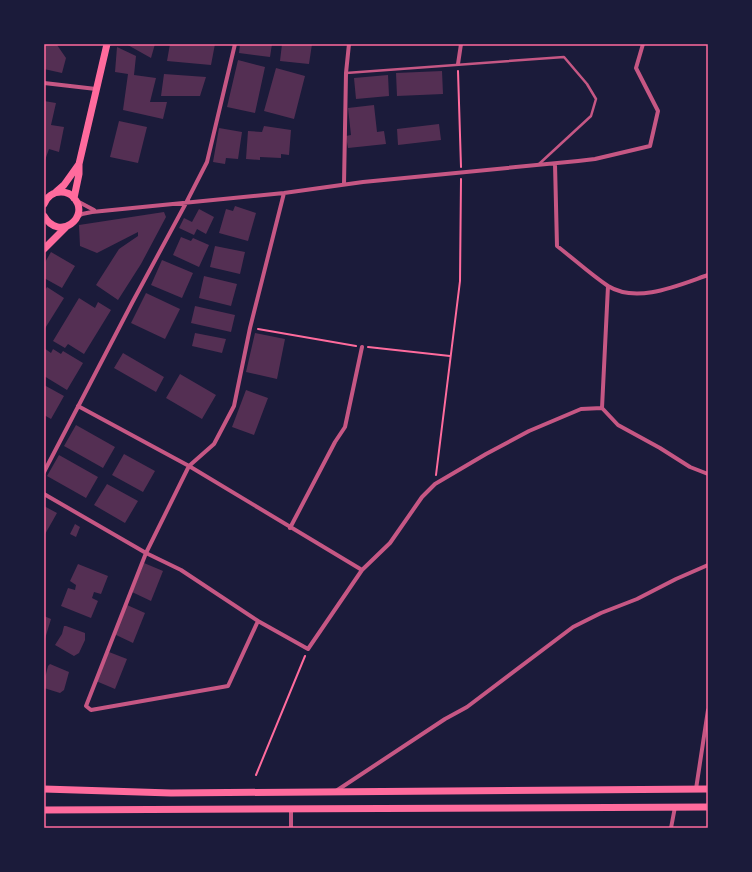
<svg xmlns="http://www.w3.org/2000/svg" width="752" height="872" viewBox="0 0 752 872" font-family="Lato,sans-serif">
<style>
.building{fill:#542f53}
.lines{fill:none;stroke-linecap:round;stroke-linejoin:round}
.path{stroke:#ff6b9d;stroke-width:2}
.service{stroke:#c65784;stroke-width:2.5}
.minor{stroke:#c65784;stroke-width:4}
.secondary{stroke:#ff6b9d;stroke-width:7}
.neatline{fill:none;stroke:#ff6b9d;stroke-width:1.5}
</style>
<rect width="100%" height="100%" fill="#1b1b3a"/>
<path class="building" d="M44 44 57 45 66 58 62 73 44 69Z
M126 44H155L151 58Z
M170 44 189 45V44H215L211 65 167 61Z
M240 44H272L270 57 239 53Z
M282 44H312L309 64 280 61Z
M117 47 136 56 134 75 156 78 150 102H167L163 119 123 110 128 74 115 72Z
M238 60 265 67 255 113 227 107Z
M276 68 305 76 294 119 264 111Z
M442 71 443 94 397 96 396 73Z
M164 74 206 77 200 96H161Z
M388 75 389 96 356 99 354 78Z
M44 101 56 103 51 125 64 127 59 152 49 149 44 163Z
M374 105 377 132 384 131 386 144 348 148 346 136 351 135 348 108Z
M119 121 147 127 138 163 110 157Z
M439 124 441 140 398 145 397 129Z
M264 126 291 130 289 155 281 154V158L260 157V160L246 159 248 131 262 132Z
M219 128 242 132 238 159 226 158 225 164 213 162Z
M235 206 256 213 248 241 219 233 226 209 233 211Z
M199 209 214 217 206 234 197 229 194 235 179 228 184 218 192 222Z
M164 212 166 217 141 264 118 300 96 285 119 249 138 236V232L97 253 80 246 79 225Z
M181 237 191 241 193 238 209 245 199 267 173 255Z
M215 246 245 252 240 274 210 267Z
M51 252 75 266 62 288 44 278V264Z
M162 260 193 273 182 298 151 285Z
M204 276 237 284 231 306 199 298Z
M47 287 64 298 44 330V292Z
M146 293 180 309 165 339 131 323Z
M79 298 95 308 98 302 111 310 84 354 68 344 65 348 53 341Z
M195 306 235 315 231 332 191 323Z
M195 333 226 339 222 353 192 346Z
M255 333 285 339 277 379 246 372Z
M44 348 51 353 53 349 61 354 63 351 83 363 67 390 44 376Z
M123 353 164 377 156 392 114 368Z
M180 374 216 395 202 419 166 398Z
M44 385 64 396 51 419 44 415Z
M246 390 268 398 254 435 232 427Z
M76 425 115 447 103 468 64 446Z
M124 454 155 471 143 492 112 475Z
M59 455 98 477 86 498 47 476Z
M107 484 138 501 125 523 94 505Z
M44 506 57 513 44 536Z
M75 524 80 527 76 537 70 534Z
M144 563 163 571 151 601 132 592Z
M78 564 108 576 101 594 94 592 92 598 98 601 91 618 61 606 68 588 75 590 76 585 70 581Z
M127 605 145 613 133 643 114 634Z
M44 616 51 619 44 642Z
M64 626H66L85 633V640L79 653 74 656 55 645 62 634Z
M109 652 127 659 115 689 96 681Z
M50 664 69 672 64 690 60 693 44 688V678L46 674 48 666Z"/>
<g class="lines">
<path class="path" d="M458 71 461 167
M258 329 356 346
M368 347 450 356
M436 475 460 281 461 179
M256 775 305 656"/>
<path class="service" d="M346 73 564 57 587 84 596 99 591 116 539 164"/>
<path class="minor" d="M458 64 461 44
M44 83 96 89
M555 164 557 246C574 259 590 274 608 286 637 304 679 285 708 275
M344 184 346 73 349 44
M77 201 94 210
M77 217 82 214 92 212 284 193 363 182 578 161 595 159 650 146 658 111 636 68 643 44
M78 406 189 466 362 570
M602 408 608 286
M44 472 132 303 186 203 207 162 235 44
M44 494 146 553 181 570 258 621 308 649 362 570 390 543 422 497 435 484 486 454 529 431 581 409 602 408 618 425 660 448 690 467 708 474
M290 528 335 442 345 427 362 347
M258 621 228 686 91 710 86 706 146 553 189 466 214 444 234 406 250 328 284 193
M696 789 708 710
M336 791 445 719 467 707 573 627 601 613 637 599 676 579 708 565
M291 828V809
M671 828 675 807"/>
<path class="secondary" d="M79 164 107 44
M56 192 64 185 79 164V174L74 198
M44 204C47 197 53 192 61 192 66 192 71 194 74 198 91 217 59 242 44 216
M44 249 66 227
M44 789 171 793 708 789
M44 810 708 807"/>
</g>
<rect width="752" height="872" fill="none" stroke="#1b1b3a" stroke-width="90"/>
<rect x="45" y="45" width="662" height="782" class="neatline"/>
</svg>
